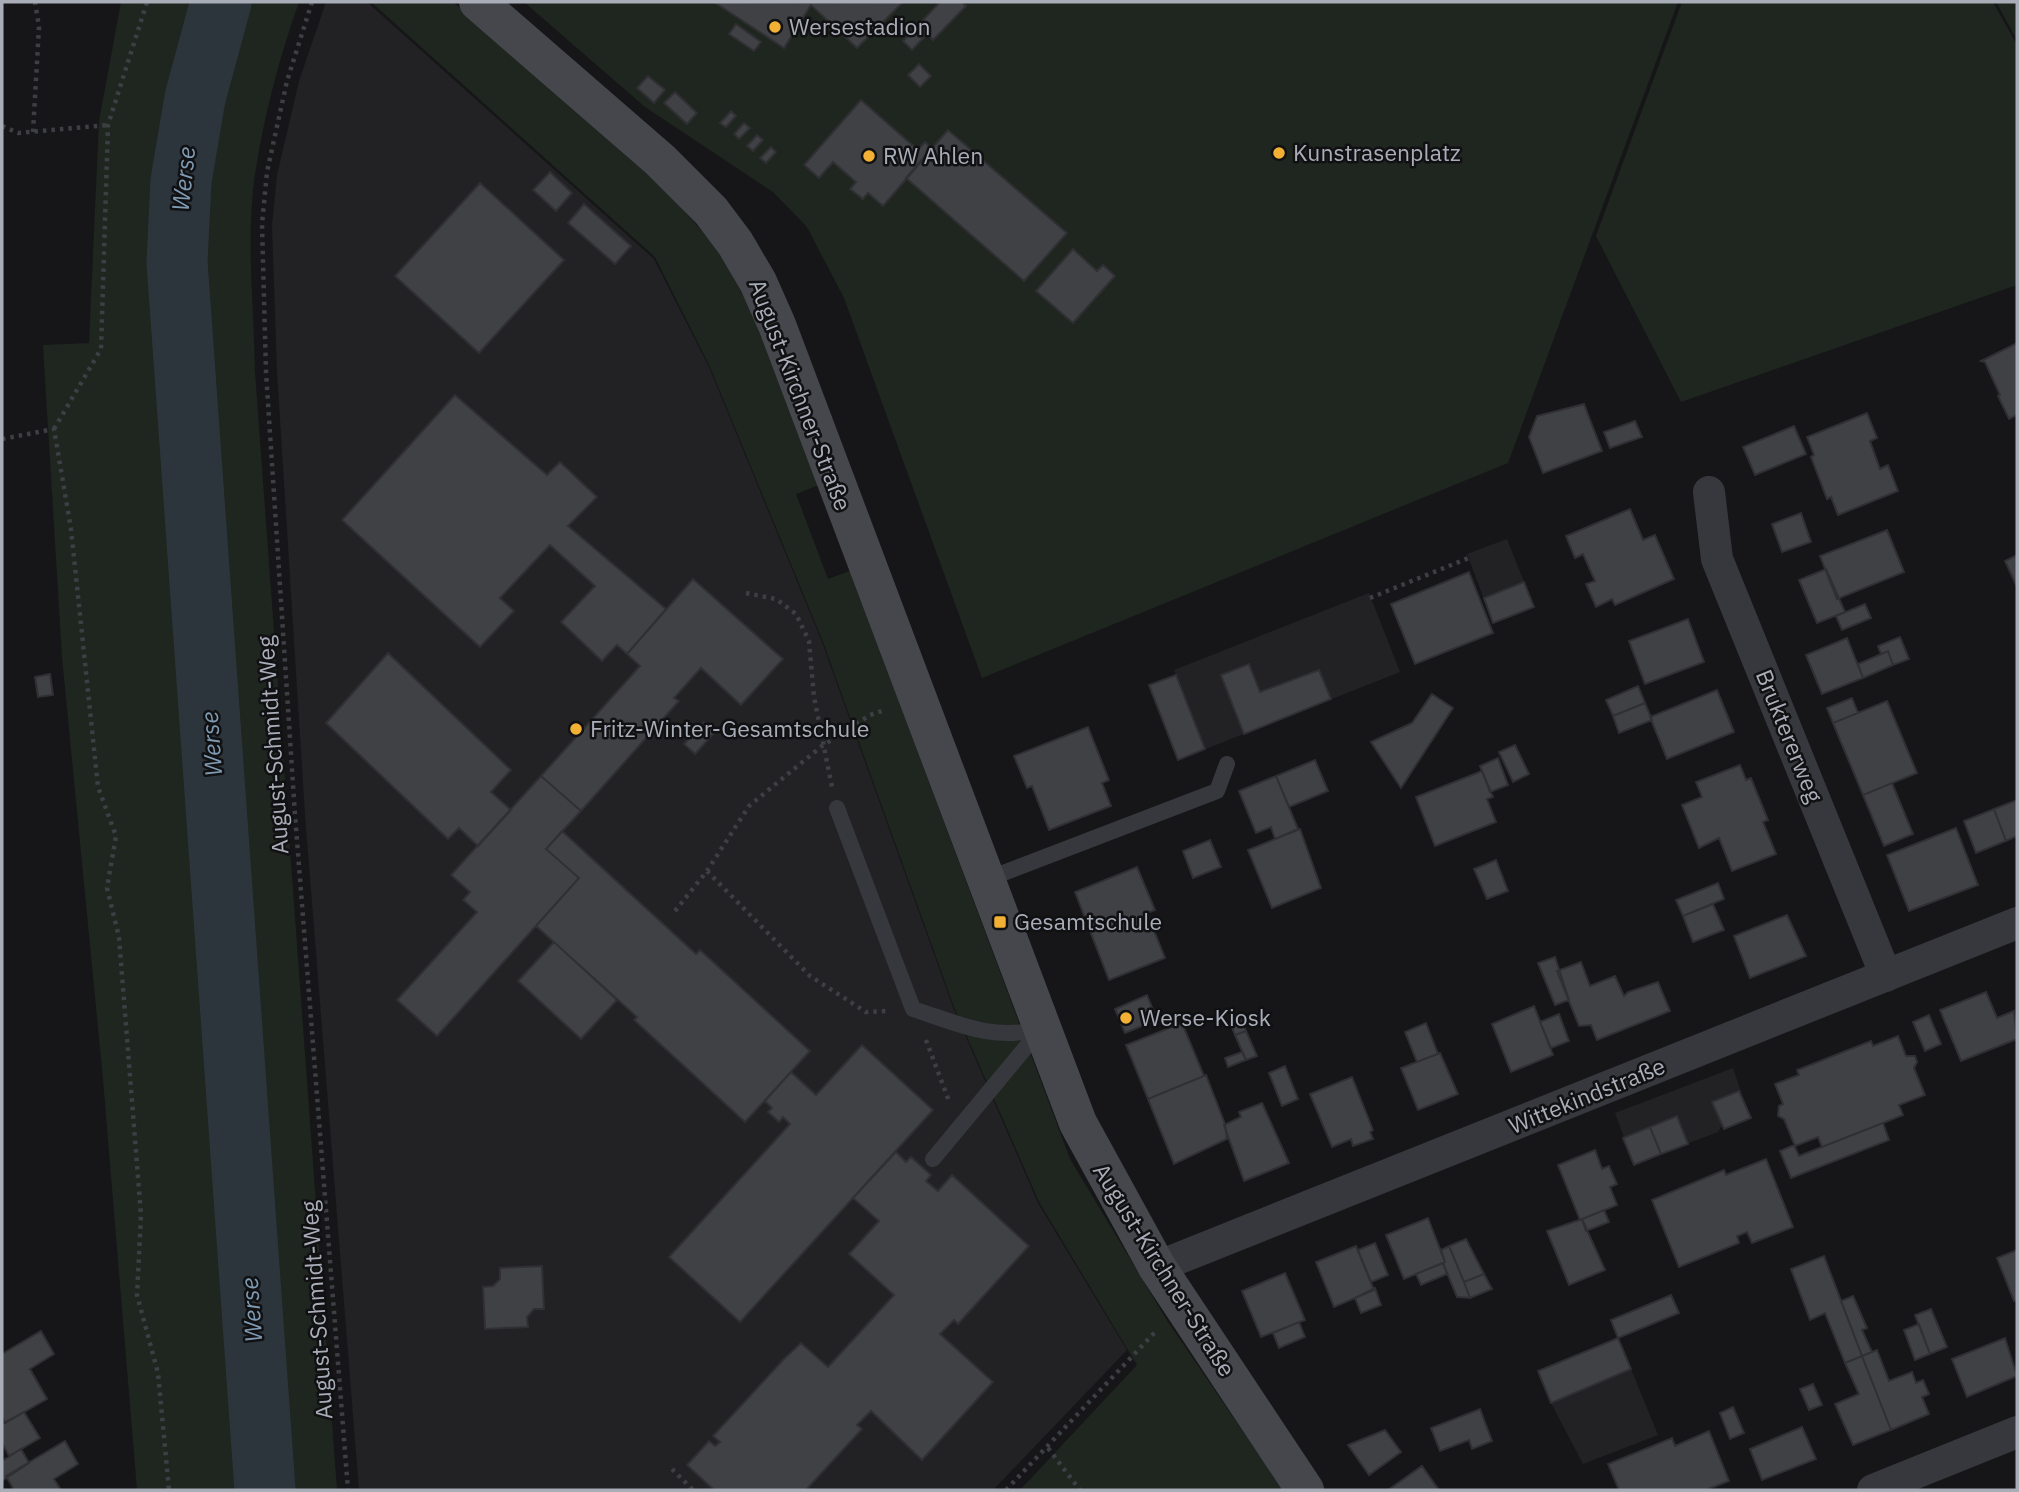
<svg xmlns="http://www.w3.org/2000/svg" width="2019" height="1492" viewBox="0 0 2019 1492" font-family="'IBM Plex Sans',sans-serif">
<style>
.built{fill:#222225}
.green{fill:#1e261f}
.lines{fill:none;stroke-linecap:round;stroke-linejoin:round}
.river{stroke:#2c353c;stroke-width:61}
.building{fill:#404145;stroke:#303034;stroke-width:2}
.path{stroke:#3d3f44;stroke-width:4.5;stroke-dasharray:3.5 5;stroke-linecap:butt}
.lane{stroke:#37383d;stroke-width:16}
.street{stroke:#37383d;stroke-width:32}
.secondary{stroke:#45474d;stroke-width:38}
.poi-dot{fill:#f2b134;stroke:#111113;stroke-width:2.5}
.labels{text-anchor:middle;stroke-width:5;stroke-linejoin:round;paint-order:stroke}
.poi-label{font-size:23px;fill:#a8adb8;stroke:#111113;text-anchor:start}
.street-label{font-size:23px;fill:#a8adb8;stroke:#111113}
.water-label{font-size:24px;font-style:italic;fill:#7f9bb3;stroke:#111113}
</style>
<rect width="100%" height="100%" fill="#161618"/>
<path class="built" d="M326 2H367L654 259 709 367 822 642 953 1007 1038 1203 1127 1350 993 1490H359L305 815 277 371 272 225 277 175 299 81Z
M1507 539 1534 607 1493 623 1467 554Z
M1369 593 1400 672 1178 760 1149 685 1176 675 1174 670Z
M1733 1068 1749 1116 1721 1127 1718 1132 1634 1164 1615 1113Z
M1631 1369 1658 1435 1583 1464 1551 1403Z"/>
<path class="green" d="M121 2H299C280 55 265 112 256 168 245 234 254 305 255 372L337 1490H137L103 1079 62 657 43 345 89 343 99 121Z
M371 2H453L653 175 721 253 753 314 819 485 796 494 828 579 850 571 1070 1159 1168 1322 1283 1490H1020L1137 1365 1039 1202 954 1007 823 642 710 367 655 257Z
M524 2H1678L1508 463 982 678 844 298 807 227 773 192 645 107Z
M1682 2H1993L2017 45V285L1681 402 1596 236Z
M1996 2H2017V40Z"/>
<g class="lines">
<path class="river" d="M221 2 195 98 181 181 177 262 265 1490"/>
</g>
<path class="building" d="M714 2 818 3 903 2 857 48 811 5 784 48Z
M940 2H961L966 6 933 40 927 34 912 50 903 41Z
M736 24 761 42 754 51 729 34Z
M919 64 931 76 920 87 908 75Z
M648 76 665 90 654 103 637 88Z
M675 92 697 113 687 124 664 103Z
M861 100 918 150 925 142 932 149 883 206 868 193 863 199 850 189 856 182 833 162 819 178 804 165Z
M731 111 736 116 726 127 720 123Z
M744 123 750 128 739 139 734 134Z
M948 130 1067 233 1024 281 906 178Z
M757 135 763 140 753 151 747 146Z
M771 147 776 152 766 163 760 158Z
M550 172 572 193 556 211 533 190Z
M480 183 564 260 479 353 395 276Z
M584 204 631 246 615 264 568 223Z
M1073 249 1097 271 1103 265 1115 276 1073 323 1036 291Z
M2017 343V415L2009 419 1998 396 2000 395 1985 362 1981 361Z
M455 395 547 475 560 462 597 497 568 526 666 609 627 654 617 645 602 661 561 622 595 586 550 545 500 598 514 611 480 647 342 520Z
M1584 404 1602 451 1543 473 1529 437 1537 416Z
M1867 413 1877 438 1870 441 1880 469 1888 465 1898 491 1838 515 1831 497 1827 499 1811 457 1814 455 1807 437Z
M1635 421 1642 437 1610 448 1604 432Z
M1794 426 1806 454 1755 475 1743 447Z
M1630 509 1643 540 1655 535 1674 579 1615 605 1612 599 1596 607 1586 584 1595 581 1583 554 1575 558 1566 536Z
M1801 513 1811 542 1782 552 1772 524Z
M1887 530 1904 572 1837 599 1820 556Z
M2017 555V587L2005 561Z
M1826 569 1845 612 1817 623 1799 580Z
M1469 572 1493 633 1415 664 1391 604Z
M693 579 783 659 741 705 701 668 674 698 679 701 581 811 541 776 640 666 627 654Z
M1524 582 1534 607 1493 623 1484 598Z
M1865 604 1871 618 1842 630 1836 616Z
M1688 619 1704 662 1645 684 1629 641Z
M1900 637 1909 659 1893 665 1888 651 1881 654 1878 646Z
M1847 638 1863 678 1822 694 1806 655Z
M1888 651 1893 665 1863 678 1858 664Z
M388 653 511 770 491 792 511 810 478 846 459 828 448 839 326 723Z
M1249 664 1260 692 1319 670 1331 699 1244 734 1221 675Z
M50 674 53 695 38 697 35 677Z
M1176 675 1205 749 1178 760 1149 685Z
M1638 686 1645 703 1613 716 1606 700Z
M1717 690 1734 732 1667 759 1650 717Z
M1432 694 1453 708 1401 788 1371 742 1412 723Z
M1852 698 1858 713 1833 723 1827 708Z
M1887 701 1917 773 1863 795 1833 723Z
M1645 703 1652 720 1619 733 1613 716Z
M704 722 715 732 695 754 684 744Z
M1088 727 1109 780 1102 783 1111 806 1049 830 1032 786 1027 788 1014 756Z
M1515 745 1529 774 1513 782 1499 752Z
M1498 758 1508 785 1490 792 1480 766Z
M1315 760 1328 791 1289 807 1276 776Z
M1740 765 1746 780 1751 778 1768 820 1763 822 1776 854 1732 871 1719 838 1699 848 1682 805 1702 797 1696 782Z
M1482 771 1493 797 1487 799 1496 822 1435 846 1416 797Z
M541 776 581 811 546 849 579 878 437 1036 397 1000 477 912 463 900 470 892 451 875Z
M1276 776 1298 829 1275 839 1271 827 1256 833 1239 791Z
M1892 783 1913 834 1884 846 1863 795Z
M2017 800V836L2006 841 1994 809Z
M1994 809 2006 841 1976 853 1964 821Z
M1956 828 1978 885 1909 911 1887 855Z
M1300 829 1321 888 1272 908 1248 850Z
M562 831 696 954 700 950 810 1051 745 1122 634 1020 637 1017 536 926 579 878 546 849Z
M1210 840 1221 867 1193 878 1183 851Z
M1496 860 1508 891 1487 899 1474 869Z
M1137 867 1155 910 1147 913 1165 958 1109 980 1075 892Z
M1718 883 1724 899 1683 916 1676 900Z
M1713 904 1724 930 1693 942 1683 916Z
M1787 915 1806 956 1750 978 1734 936Z
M554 942 617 1000 581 1039 518 981Z
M1555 957 1569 1000 1555 1005 1538 963Z
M1581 962 1590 986 1615 976 1624 996 1628 992 1658 982 1670 1011 1597 1040 1591 1025 1579 1026 1557 971Z
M1986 992 1997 1018 2014 1011 2017 1039 1961 1061 1940 1010Z
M1147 995 1157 1020 1125 1033 1115 1009Z
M1534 1006 1553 1055 1511 1072 1492 1024Z
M1559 1014 1569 1041 1551 1048 1540 1022Z
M1929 1015 1941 1044 1925 1051 1913 1022Z
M1242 1020 1246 1031 1235 1035 1231 1025Z
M1182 1023 1204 1076 1148 1099 1126 1045Z
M1426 1023 1438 1054 1417 1062 1405 1032Z
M1246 1031 1257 1056 1246 1060 1235 1035Z
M1898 1036 1906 1056H1915L1917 1062 1914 1068 1925 1095 1899 1105 1903 1115 1883 1123 1822 1147 1818 1137 1795 1146 1784 1119 1778 1116 1779 1106 1783 1104 1775 1084 1799 1075 1797 1070 1871 1041 1873 1046Z
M862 1045 933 1110 740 1322 669 1257 790 1124 783 1117 779 1122 768 1112 772 1108 765 1101 791 1072 816 1095Z
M1242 1052 1246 1060 1228 1067 1225 1058Z
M1440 1053 1458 1094 1418 1110 1401 1068Z
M1285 1066 1298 1099 1282 1106 1269 1073Z
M1206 1075 1225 1124 1227 1139 1174 1164 1148 1099Z
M1352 1077 1373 1130 1370 1132 1373 1139 1353 1146 1351 1139 1332 1147 1310 1094Z
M1739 1091 1751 1118 1724 1129 1712 1102Z
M1262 1103 1289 1163 1244 1181 1224 1125 1241 1117 1239 1112Z
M1677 1116 1688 1144 1661 1154 1650 1127Z
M1883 1123 1889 1140 1791 1178 1780 1151 1794 1145 1799 1156Z
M1650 1127 1661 1154 1634 1165 1623 1138Z
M1595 1150 1602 1169 1609 1166 1617 1184 1610 1187 1617 1205 1580 1220 1558 1165Z
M896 1152 906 1162 911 1157 931 1175 926 1181 938 1191 952 1175 1029 1246 958 1324 954 1320 940 1334 993 1382 922 1460 871 1411 857 1425 862 1429 806 1490H714L687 1465 709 1441 715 1446 720 1442 713 1436 784 1359 801 1343 828 1367 894 1295 849 1254 879 1221 853 1198Z
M1766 1159 1793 1227 1752 1243 1747 1232 1737 1236 1739 1243 1679 1267 1652 1200 1724 1170 1726 1175Z
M1604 1210 1609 1222 1586 1231 1582 1219Z
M1428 1218 1445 1262 1404 1279 1386 1235Z
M1582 1219 1605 1270 1569 1285 1547 1231Z
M1466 1239 1484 1274 1464 1282 1449 1246Z
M1375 1243 1388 1275 1371 1282 1358 1250Z
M1356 1246 1374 1290 1334 1307 1316 1262Z
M1449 1246 1464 1282 1470 1298 1457 1297 1443 1263 1445 1262 1441 1250Z
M2017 1250V1300L2014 1301 1997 1258Z
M1824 1256 1862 1356 1845 1363 1825 1313 1810 1320 1791 1269Z
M1443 1263 1447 1274 1421 1285 1416 1274Z
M542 1266 544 1309H534L527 1317 528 1327 485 1329 483 1287 493 1286 500 1279V1268Z
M1285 1273 1305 1320 1261 1337 1242 1291Z
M1484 1274 1492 1289 1470 1298 1464 1282Z
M1375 1288 1381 1305 1361 1313 1355 1298Z
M1671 1295 1679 1313 1618 1338 1611 1320Z
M1853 1296 1867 1328 1862 1330 1872 1352 1862 1356 1841 1301Z
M1931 1309 1947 1347 1930 1354 1915 1315Z
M1299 1322 1305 1337 1279 1348 1273 1333Z
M1919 1324 1930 1354 1915 1360 1904 1330Z
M41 1331 54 1354 30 1369 47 1399 5 1423 2 1417V1354Z
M1618 1338 1631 1369 1551 1403 1538 1371Z
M2005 1338 2017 1376 1967 1397 1952 1359Z
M1877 1350 1889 1381 1912 1372 1916 1383 1923 1380 1929 1394 1922 1397 1929 1414 1891 1430 1862 1356Z
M1862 1356 1891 1430 1853 1445 1835 1404 1859 1394 1845 1363Z
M1813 1384 1822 1405 1809 1410 1800 1389Z
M1733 1407 1744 1433 1730 1439 1720 1413Z
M1480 1409 1492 1441 1472 1449 1469 1440 1440 1451 1431 1428Z
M24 1412 40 1438 9 1456 2 1443V1424Z
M1802 1427 1816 1459 1762 1480 1750 1449Z
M1385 1430 1401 1452 1369 1475 1348 1445Z
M1709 1431 1729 1481 1706 1490H1619L1608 1464 1672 1438 1675 1446Z
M65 1441 78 1464 54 1479 61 1490H14L6 1476Z
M21 1449 29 1463 2 1481V1461Z
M1422 1466 1439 1490H1388Z"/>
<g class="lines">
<path class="path" d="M312 2 287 81 267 172 262 224 266 372 295 815 348 1490
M2 126 18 133 108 125
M33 132 39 27 35 2
M54 429 101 349 108 125 147 2
M2 439 54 429 71 529 98 787 116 836 107 888 119 937 141 1215 137 1295 158 1373 169 1490
M746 593 776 599 796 614 809 641 814 697 832 787
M1370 598 1471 557
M707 871 810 976 866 1012 886 1011
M675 911 707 871 749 806 822 746 870 715 885 710
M926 1040 949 1101
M1048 1448 1080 1490
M672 1469 693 1490
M1006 1490 1157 1330"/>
<path class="lane" d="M837 808 913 1009C959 1024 992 1041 1041 1029L933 1159
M985 880 1217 791 1227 764"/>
<path class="street" d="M1709 492 1717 559 1886 976
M1157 1267 2017 923
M1873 1490 2017 1432"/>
<path class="secondary" d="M478 2 660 160 711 211 735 243 758 282 777 325 1078 1123 1157 1267 1305 1490"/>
</g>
<g class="poi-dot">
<circle cx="775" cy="27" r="7"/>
<circle cx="1279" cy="153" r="7"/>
<circle cx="869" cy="156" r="7"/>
<circle cx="576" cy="729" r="7"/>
<rect x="993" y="915" width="14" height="14" rx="3.5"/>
<circle cx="1126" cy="1018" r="7"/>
</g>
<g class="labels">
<g class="poi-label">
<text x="789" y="35">Wersestadion</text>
<text x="1293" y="161">Kunstrasenplatz</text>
<text x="883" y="164">RW Ahlen</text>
<text x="590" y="737">Fritz-Winter-Gesamtschule</text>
<text x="1014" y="930">Gesamtschule</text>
<text x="1140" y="1026">Werse-Kiosk</text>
</g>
<g class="street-label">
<text transform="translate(800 395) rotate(69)" y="8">August-Kirchner-Straße</text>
<text transform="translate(1789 736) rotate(68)" y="8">Bruktererweg</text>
<text transform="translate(273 745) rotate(-94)" y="8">August-Schmidt-Weg</text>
<text transform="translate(1587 1096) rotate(-22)" y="8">Wittekindstraße</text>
<text transform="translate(1164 1270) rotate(58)" y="8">August-Kirchner-Straße</text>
<text transform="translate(317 1310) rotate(-94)" y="8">August-Schmidt-Weg</text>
</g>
<g class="water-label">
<text transform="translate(184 179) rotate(-84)" y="8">Werse</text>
<text transform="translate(212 744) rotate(-94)" y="8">Werse</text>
<text transform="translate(252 1310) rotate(-94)" y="8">Werse</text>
</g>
</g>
<rect width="2019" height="1492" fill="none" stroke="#a8adb8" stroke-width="7"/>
</svg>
